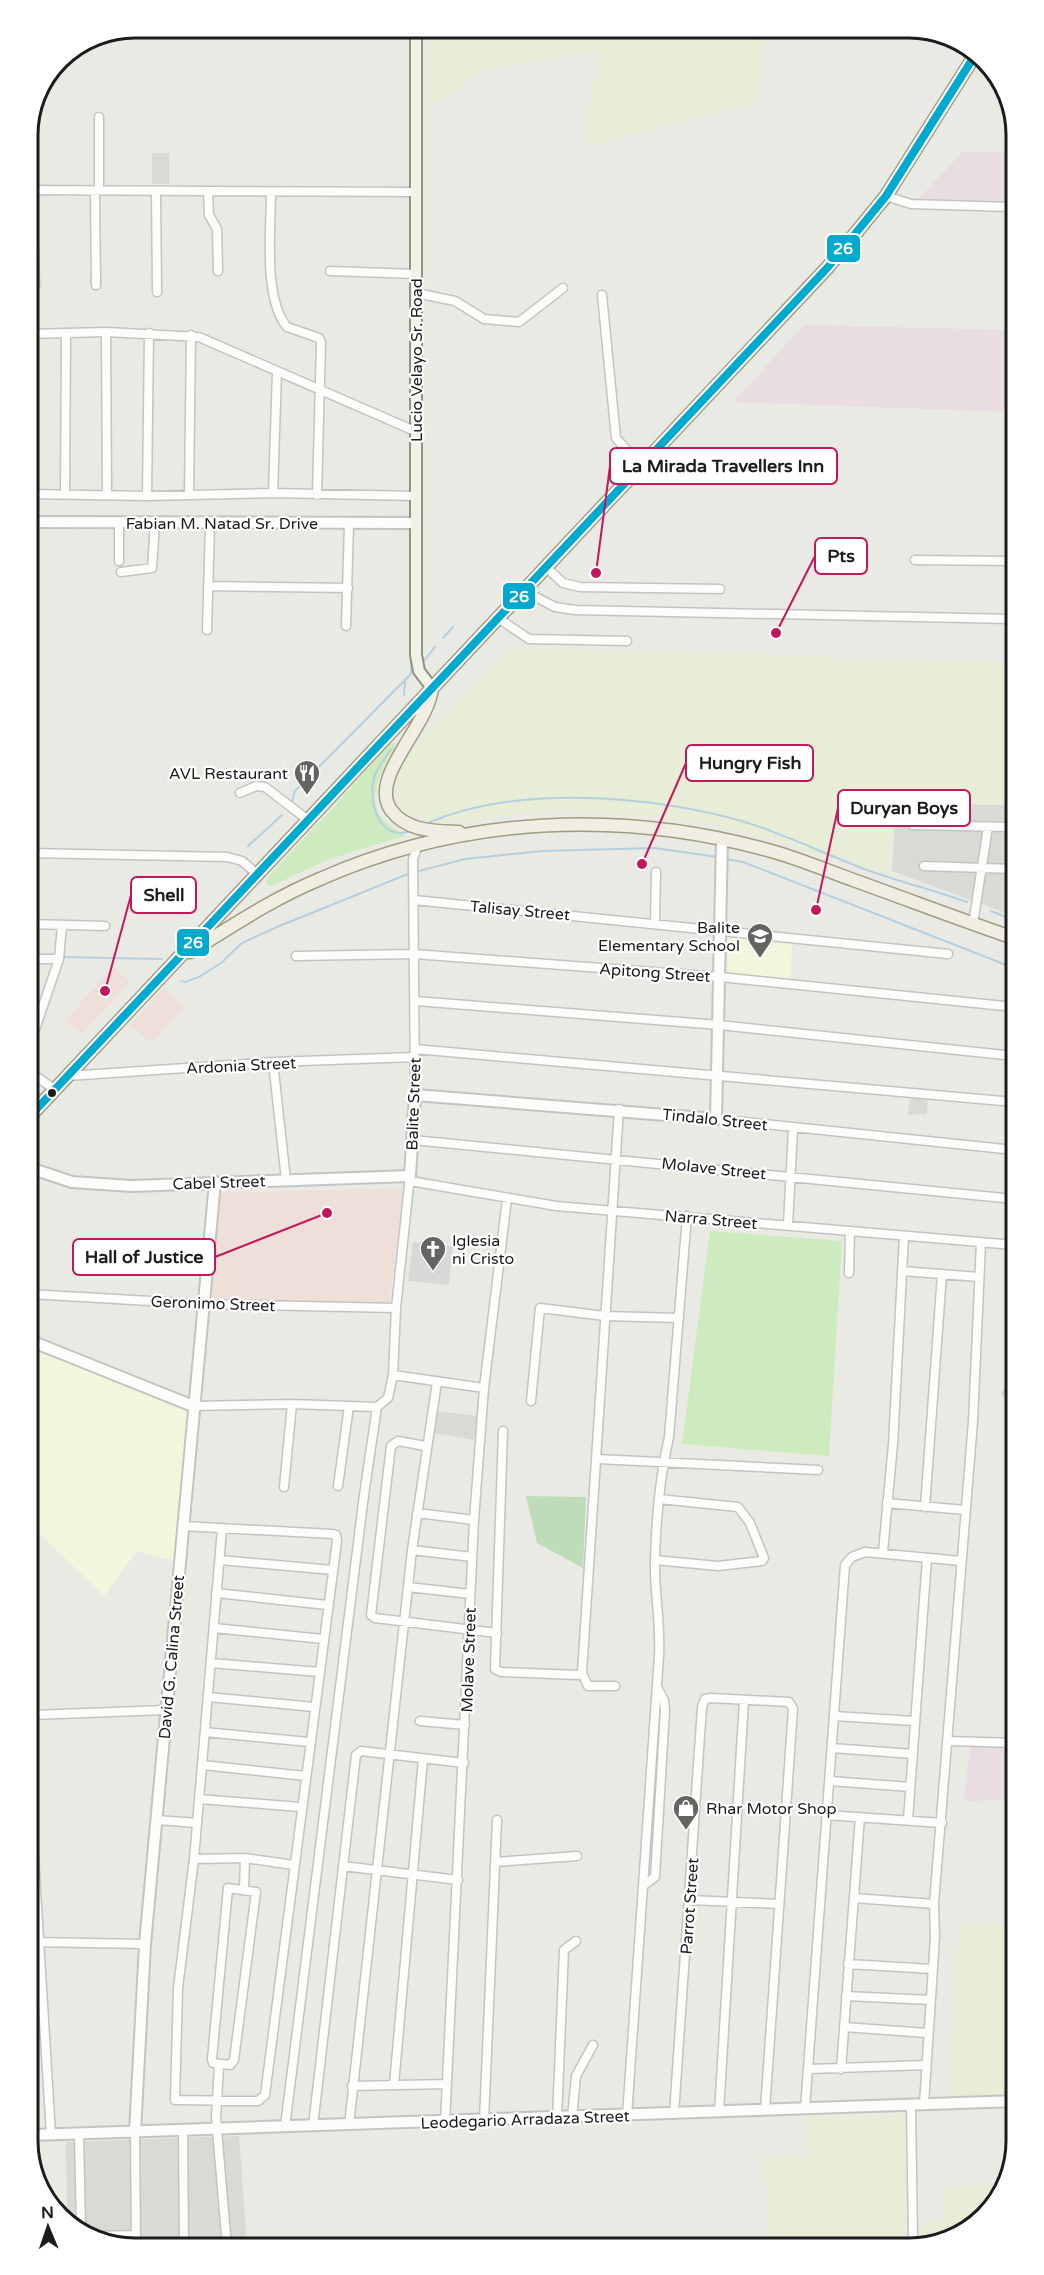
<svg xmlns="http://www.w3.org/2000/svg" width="1044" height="2275" viewBox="0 0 1044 2275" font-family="'Varela Round',sans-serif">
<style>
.residential{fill:#d9d9d5}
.commercial{fill:#eedfd8}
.industrial{fill:#e9dde1}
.education{fill:#f2f6dd}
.religious{fill:#d8d8d6}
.farmland{fill:#e7edd6}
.grass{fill:#ceebc0}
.forest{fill:#bddcb7}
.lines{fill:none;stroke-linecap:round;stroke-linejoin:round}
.stream{stroke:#b4cfe0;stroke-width:2}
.minor-casing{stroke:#c3c3c0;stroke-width:11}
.tertiary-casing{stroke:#c3c3c0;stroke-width:14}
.secondary-casing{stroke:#8e957c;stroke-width:14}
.primary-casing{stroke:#a09c81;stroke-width:15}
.minor{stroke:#fcfcfb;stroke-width:8}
.tertiary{stroke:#fcfcfb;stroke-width:10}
.secondary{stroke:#f0f2e8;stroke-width:10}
.primary{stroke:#f0ede2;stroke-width:12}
.bus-1-casing{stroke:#fff;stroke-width:12}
.bus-1{stroke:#00a9ce;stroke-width:8}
.bus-dot{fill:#1c1c1c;stroke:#fff;stroke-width:2}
.labels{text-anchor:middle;stroke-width:4.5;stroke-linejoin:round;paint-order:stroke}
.street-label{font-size:16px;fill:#1c1c1c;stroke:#fff}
.poi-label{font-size:16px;fill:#1c1c1c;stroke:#fff;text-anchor:end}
.rim{fill:none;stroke:#1c1c1c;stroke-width:3}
.leader{fill:none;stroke:#c2185b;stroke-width:2}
.callout-dot{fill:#c2185b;stroke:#fff;stroke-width:2}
.callout{fill:#fff;stroke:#c2185b;stroke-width:2}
.callout-label{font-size:18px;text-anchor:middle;font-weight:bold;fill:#1c1c1c}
.line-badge{stroke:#fff;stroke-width:2}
.badge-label{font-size:16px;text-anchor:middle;font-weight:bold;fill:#fff}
</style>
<rect width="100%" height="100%" fill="#eaeae4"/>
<path class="residential" d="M152 153H169V184H152Z
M896 803 1013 805 1014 916 892 871Z
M910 1097 928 1098 927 1114 908 1115Z
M437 1411 477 1416 474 1440 434 1433Z
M239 2136 247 2247 127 2248 67 2223 66 2142Z"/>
<path class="commercial" d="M113 966 130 982 82 1034 65 1021Z
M164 988 183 1007 152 1043 130 1025Z
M404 1188 389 1306 209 1298 220 1193Z"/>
<path class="industrial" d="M963 152H1011V202L918 199Z
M804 325 1012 330V412L733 402Z
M970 1745 1016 1747V1800L964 1801Z"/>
<path class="education" d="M728 936 792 943 791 980 727 975Z
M31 1346 187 1411 177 1562 137 1551 104 1596 31 1525Z"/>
<path class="religious" d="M413 1242 453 1246 449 1285 408 1281Z"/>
<path class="farmland" d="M430 27H767L757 102 589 146 586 118 601 50 485 69 429 110Z
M512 647 1013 663V805L897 803 888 873 820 856 767 837 712 824 656 817 558 811 528 812 473 821 436 822 403 812 396 792V780L403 764 435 723Z
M959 1922 1016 1927 1017 2095 947 2097Z
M906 2113 908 2242 770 2243 763 2157 807 2156 806 2117Z
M1002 2184 995 2206 944 2242H921V2224L942 2222 943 2186Z"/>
<path class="grass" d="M394 743 395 748C375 779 360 814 403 833L404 836 330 859 269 887 266 881 271 873 334 807 389 744Z
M710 1231 842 1241 829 1456 682 1444Z"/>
<path class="forest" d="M526 1496 586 1497 583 1568 537 1543Z"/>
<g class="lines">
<path class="stream" d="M443 638 453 627
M424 661 435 647
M404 695 405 681
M391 749C385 758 377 768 374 778 368 800 378 840 408 832
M291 804 295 791 411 674V658
M426 824C514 784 657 795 748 823 789 836 827 855 867 870 900 882 934 890 967 902
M248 846 282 815
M726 859 743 862 1014 968
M991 911 1014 920
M62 957 162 959
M181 981 185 982 199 977 221 963 242 943 277 927 408 874 465 859 542 851 654 848 718 857"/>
<g class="minor-casing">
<path id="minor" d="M27 190 415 192
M32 190 35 286
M95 191 96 285
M99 191V117
M156 191 157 292
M208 191 209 215 217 229 218 271
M271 192C271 229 263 298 287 327L319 338 321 342 317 495
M886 196 911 204 1011 207
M330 271 416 274
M416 293 455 301 484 319 519 322 563 288
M602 295 616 438 641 466
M106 332 107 494
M28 334 106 332 199 337 417 432
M65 493 66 334
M273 493 277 371
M28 494 147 496 273 493 416 496
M189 495 191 335
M147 496 149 333
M119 522V561
M915 560 1012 561
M546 567 563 583 580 587 720 589
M121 572 152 568 155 523
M208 586 348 588
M524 591 555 607 575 610 1013 619
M498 618 529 639 627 641
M346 626 349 524
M207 630 210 524
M240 793 256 786 265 787 308 820
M913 825 1013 827
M29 853 227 857 242 861 257 874
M924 866 1013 869
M414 900 948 954
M655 923 656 872
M29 924 105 926
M973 924 988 827
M296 956 414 954 720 977 1014 1007
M29 959H59
M416 1001 719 1025 1014 1056
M30 1044 59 959 62 925
M415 1049 1014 1102
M273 1062 286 1180
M30 1072 54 1089
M67 1076 273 1062 415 1057
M415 1095 413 859 417 847
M716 1119 1014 1150
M413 1140 1014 1199
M410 1181 556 1206 1014 1245
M788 1225 793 1128
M902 1271 979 1277
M849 1273 850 1231
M30 1294 202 1304 396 1308
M393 1375 484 1388
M1008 1393H1015
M531 1401 540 1308 605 1316 679 1318
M193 1406 292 1404 377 1407
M503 1431 495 1669 501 1672 578 1675 582 1673 619 1109
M425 1446 398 1441 391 1446 371 1615 375 1618 497 1633
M597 1459 818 1470
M338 1486 349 1406
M284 1487 292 1404
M887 1503 965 1510
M925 1507 942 1274
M417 1513 474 1520
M183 1526 332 1534 336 1535 337 1541 265 2095 258 2101 175 2100 178 1988 194 1859 222 1529
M412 1550 472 1557
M883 1552 893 1444 904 1236
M220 1560 333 1570
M655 1560 718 1566 762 1561 764 1558 750 1523 738 1507 659 1499
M408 1587 470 1594
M216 1593 327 1605
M214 1628 323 1639
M211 1663 319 1672
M582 1673 588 1686H615
M208 1697 314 1707
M32 1715 166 1710
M834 1716 914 1721
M420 1721 465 1725
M205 1732 309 1742
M949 1741 1016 1743
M832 1748 913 1754
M203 1765 305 1776
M830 1781 910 1787
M199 1799 300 1807
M826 1815 942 1823
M157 1820 197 1823
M908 1820 927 1558
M32 1825 51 2135
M194 1859 245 1858 293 1865
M495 1862 577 1856
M343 1866 458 1880
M644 1885 655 1877 665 1710 664 1700 657 1687
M228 1888 256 1892 234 2060 230 2065 213 2063 212 2059Z
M244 1889 245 1858
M854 1898 934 1904
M689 1900 779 1904
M32 1942 145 1944
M848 1964 932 1969
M846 1996 931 2000
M844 2027 927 2033
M219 2066 216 2118 227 2247
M809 2069 926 2065
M841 2069 860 1817
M394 2085 423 1759
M352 2086 447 2084
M924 2104 935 1937 934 1904 973 1421 981 1243
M911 2105 913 2242
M805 2109 845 1565 852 1557 865 1552 961 1561
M719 2112 744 1700
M674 2114 702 1707 705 1699 711 1698 789 1702 793 1709 765 2110
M627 2116 659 1656C661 1623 654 1592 655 1560 656 1519 660 1476 669 1437L687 1216
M557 2118 564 1950 576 1941
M572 2118 576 2076 593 2045
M484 2121 497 1820
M445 2123 474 1520 484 1388 507 1199
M349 2125 412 1550 437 1382
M313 2126 356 1755 361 1751 464 1763
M285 2127 364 1495 377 1407 388 1398 393 1375 396 1308 410 1176
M183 2130 184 2247
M135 2132 136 2248
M79 2134 81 2230
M95 2236 136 2235"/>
</g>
<g class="tertiary-casing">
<path id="tertiary" d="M28 522 416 523
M30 1168 72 1182 132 1186 410 1176 415 1095 716 1119 722 839
M31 1341 193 1406
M135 2132 145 1944 215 1182
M33 2135 1017 2101"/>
</g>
<g class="secondary-casing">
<path id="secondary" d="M416 27V655L419 671 432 688"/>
</g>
<g class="primary-casing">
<path id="primary" d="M432 688C429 726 368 777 391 810 407 832 436 831 459 832
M190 952C232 926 274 898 320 879 463 816 621 809 771 851 800 859 828 871 856 881 909 900 961 920 1014 938
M30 1116 828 267 886 196 977 52"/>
</g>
<use href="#minor" class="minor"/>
<use href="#tertiary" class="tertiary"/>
<use href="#secondary" class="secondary"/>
<use href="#primary" class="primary"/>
<g class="bus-1-casing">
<path id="bus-1" d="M30 1116 828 267 886 196 977 52"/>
</g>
<use href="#bus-1" class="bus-1"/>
</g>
<defs>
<g id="restaurant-pin" transform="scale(1.35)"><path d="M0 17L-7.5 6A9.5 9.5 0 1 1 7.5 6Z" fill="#646462" stroke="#fff"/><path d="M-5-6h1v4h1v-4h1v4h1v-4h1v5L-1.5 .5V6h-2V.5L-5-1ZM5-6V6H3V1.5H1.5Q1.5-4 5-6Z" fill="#fff"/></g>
<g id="school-pin" transform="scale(1.35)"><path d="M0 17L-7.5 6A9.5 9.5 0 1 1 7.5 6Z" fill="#646462" stroke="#fff"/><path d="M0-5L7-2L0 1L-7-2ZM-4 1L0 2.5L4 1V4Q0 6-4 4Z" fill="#fff"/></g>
<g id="church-pin" transform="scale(1.35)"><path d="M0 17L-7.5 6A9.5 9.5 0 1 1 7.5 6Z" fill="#646462" stroke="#fff"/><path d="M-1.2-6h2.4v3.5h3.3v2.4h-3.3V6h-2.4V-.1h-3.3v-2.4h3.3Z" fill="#fff"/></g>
<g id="shop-pin" transform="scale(1.35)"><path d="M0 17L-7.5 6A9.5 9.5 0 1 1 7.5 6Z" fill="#646462" stroke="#fff"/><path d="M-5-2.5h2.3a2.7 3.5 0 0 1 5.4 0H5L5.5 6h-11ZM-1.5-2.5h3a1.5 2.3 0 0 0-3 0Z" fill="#fff"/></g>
</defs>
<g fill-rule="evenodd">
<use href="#restaurant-pin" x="307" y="773"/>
<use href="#school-pin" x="760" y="936"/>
<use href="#church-pin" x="433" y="1249"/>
<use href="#shop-pin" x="686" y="1808"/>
</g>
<circle class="bus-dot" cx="52" cy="1093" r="5"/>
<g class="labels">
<g class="street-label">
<text transform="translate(416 360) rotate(-90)" y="6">Lucio Velayo Sr. Road</text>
<text x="222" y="529">Fabian M. Natad Sr. Drive</text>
<text transform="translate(520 910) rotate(5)" y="6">Talisay Street</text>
<text transform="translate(655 972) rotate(4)" y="6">Apitong Street</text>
<text transform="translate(241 1065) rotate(-3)" y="6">Ardonia Street</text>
<text transform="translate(413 1104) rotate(-88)" y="6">Balite Street</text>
<text transform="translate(715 1119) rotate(6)" y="6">Tindalo Street</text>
<text transform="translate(714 1168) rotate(6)" y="6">Molave Street</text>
<text transform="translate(219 1182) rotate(-2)" y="6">Cabel Street</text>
<text transform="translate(711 1219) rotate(5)" y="6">Narra Street</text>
<text transform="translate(213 1303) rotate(2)" y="6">Geronimo Street</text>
<text transform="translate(171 1657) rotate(-85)" y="6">David G. Calina Street</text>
<text transform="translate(468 1660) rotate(-88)" y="6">Molave Street</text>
<text transform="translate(689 1906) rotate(-86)" y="6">Parrot Street</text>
<text transform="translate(525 2119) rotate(-2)" y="6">Leodegario Arradaza Street</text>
</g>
<g class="poi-label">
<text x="288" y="779">AVL Restaurant</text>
<text x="740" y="933">Balite<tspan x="740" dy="18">Elementary School</tspan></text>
<text x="452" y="1246" text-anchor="start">Iglesia<tspan x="452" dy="18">ni Cristo</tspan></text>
<text x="706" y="1814" text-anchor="start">Rhar Motor Shop</text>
</g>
</g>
<path d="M0 0H1044V2275H0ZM135 38H909A97 97 0 0 1 1006 135V2141A97 97 0 0 1 909 2238H135A97 97 0 0 1 38 2141V135A97 97 0 0 1 135 38Z" fill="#fff" fill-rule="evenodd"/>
<path class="rim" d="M135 38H909A97 97 0 0 1 1006 135V2141A97 97 0 0 1 909 2238H135A97 97 0 0 1 38 2141V135A97 97 0 0 1 135 38Z"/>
<path class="leader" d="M596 573L610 466M776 633L815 556M642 864L686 763M816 910L838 808M105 991L131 895M327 1213L215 1257"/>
<g class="callout-dot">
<circle cx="596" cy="573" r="6"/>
<circle cx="776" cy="633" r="6"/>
<circle cx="642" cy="864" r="6"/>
<circle cx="816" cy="910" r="6"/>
<circle cx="105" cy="991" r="6"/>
<circle cx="327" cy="1213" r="6"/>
</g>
<g class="callout">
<rect x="610" y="448" width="227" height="36" rx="6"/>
<rect x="815" y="538" width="52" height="36" rx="6"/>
<rect x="686" y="745" width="127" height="36" rx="6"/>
<rect x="838" y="790" width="132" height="36" rx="6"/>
<rect x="131" y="877" width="65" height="36" rx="6"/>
<rect x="73" y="1239" width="142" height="36" rx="6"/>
</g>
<g class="callout-label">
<text x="723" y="472">La Mirada Travellers Inn</text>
<text x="841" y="562">Pts</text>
<text x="750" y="769">Hungry Fish</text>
<text x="904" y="814">Duryan Boys</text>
<text x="164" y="901">Shell</text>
<text x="144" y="1263">Hall of Justice</text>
</g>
<g class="line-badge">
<rect x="826" y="234" width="35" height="29" rx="6" fill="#00a9ce"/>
<rect x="502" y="582" width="34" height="28" rx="6" fill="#00a9ce"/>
<rect x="176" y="928" width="34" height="29" rx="6" fill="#00a9ce"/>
</g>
<g class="badge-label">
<text x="843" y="254">26</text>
<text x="519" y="602">26</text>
<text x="193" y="948">26</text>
</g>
<g transform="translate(48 2227) rotate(358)" stroke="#ffffff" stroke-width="4.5" paint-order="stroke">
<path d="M0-4.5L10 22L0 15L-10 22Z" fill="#1c1c1c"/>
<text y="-9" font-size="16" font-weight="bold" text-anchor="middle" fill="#1c1c1c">N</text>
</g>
</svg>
